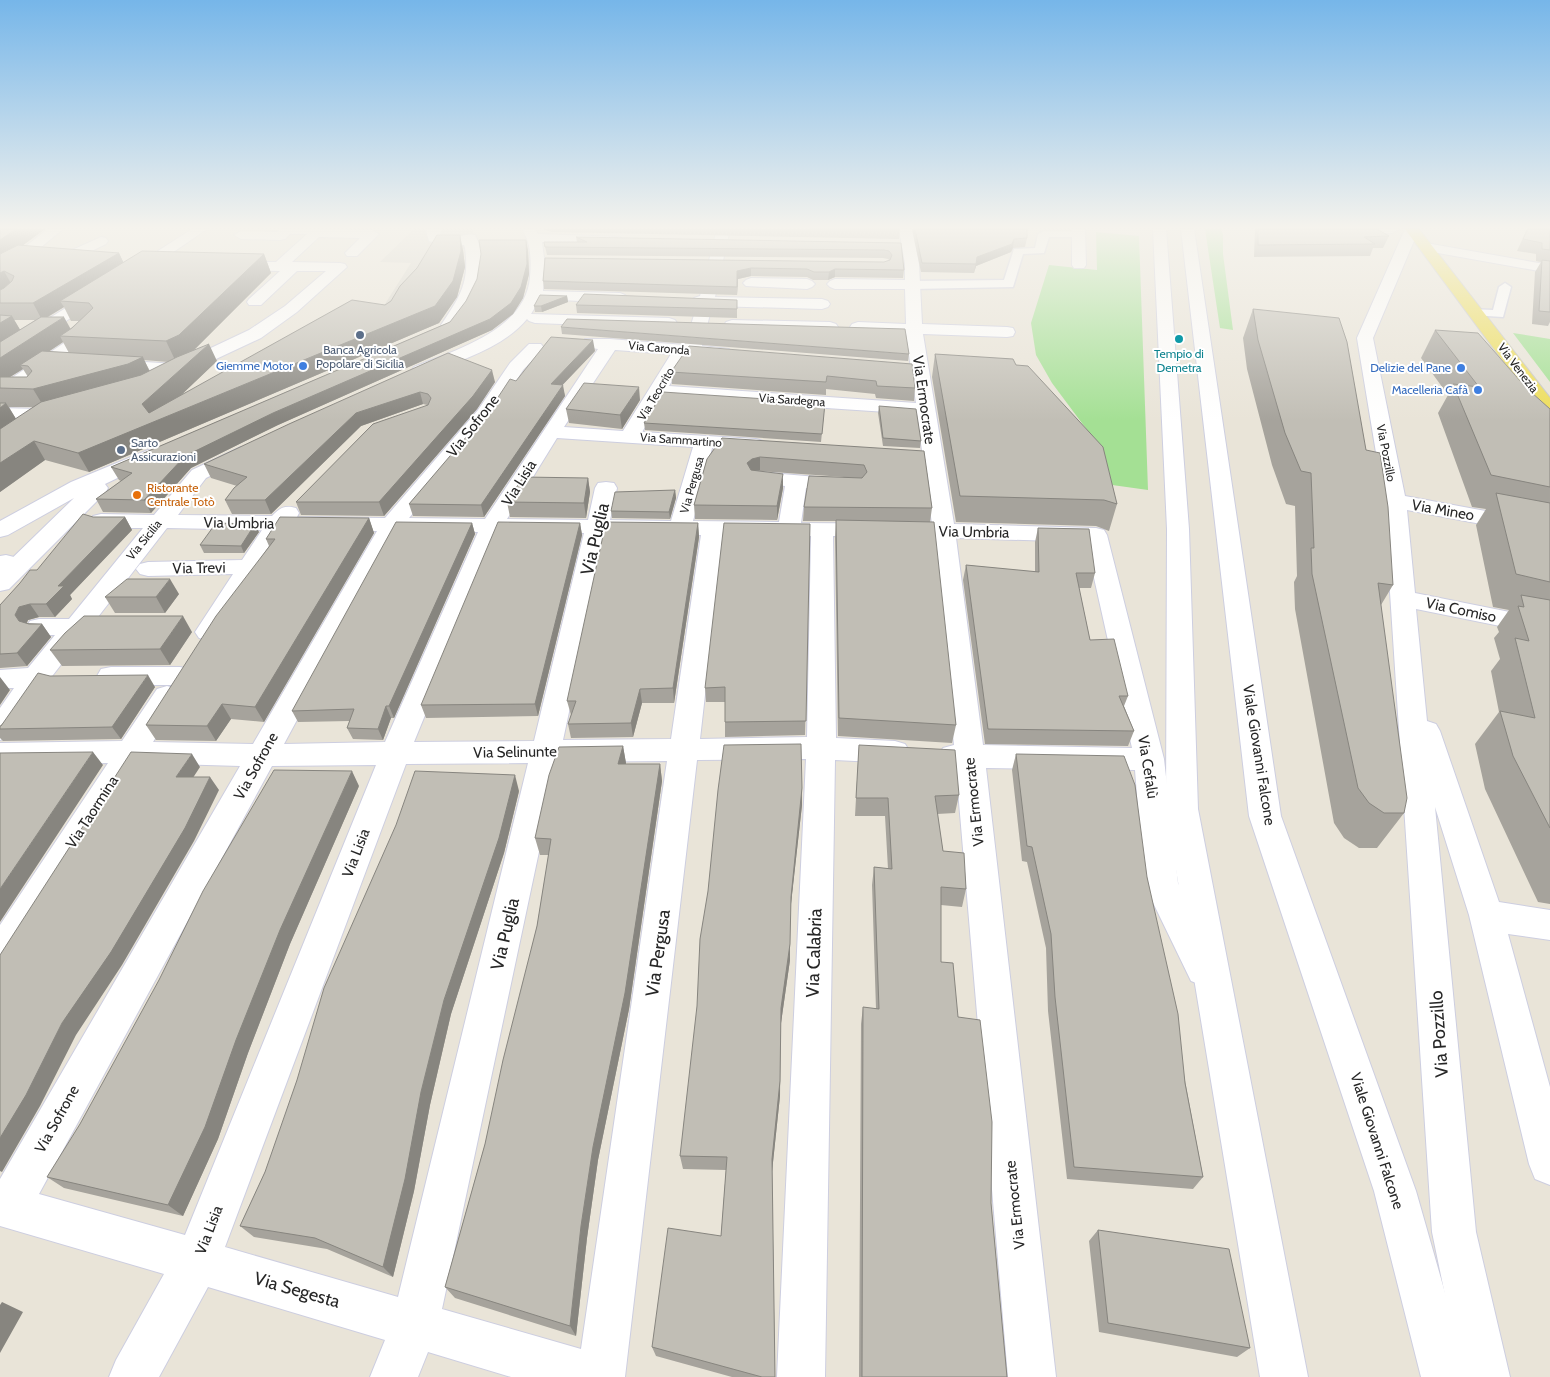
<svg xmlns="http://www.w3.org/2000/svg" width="1550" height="1377" viewBox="0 0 1550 1377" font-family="Cabin,sans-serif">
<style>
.green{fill:#a4e094}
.plaza{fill:#d6d3ca}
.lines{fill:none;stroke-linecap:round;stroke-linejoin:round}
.service-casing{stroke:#cdcee0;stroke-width:3}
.pedestrian-casing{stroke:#cdcee0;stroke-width:2}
.minor-casing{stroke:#cdcee0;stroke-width:2}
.tertiary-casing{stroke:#cdcee0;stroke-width:2}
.primary-casing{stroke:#c7c7c7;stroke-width:2}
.service{fill:#fff;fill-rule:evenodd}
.pedestrian{fill:#fff;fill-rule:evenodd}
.minor{fill:#fff;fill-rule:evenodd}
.tertiary{fill:#fff;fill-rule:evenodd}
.primary{fill:#eddd59;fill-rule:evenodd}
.wall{fill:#a6a39c;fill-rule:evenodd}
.shaded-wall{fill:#87857f}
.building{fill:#c1beb5;stroke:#87857f}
.service-dot{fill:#5c6f8a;stroke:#fff;stroke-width:2}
.culture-dot{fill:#0f9aa8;stroke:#fff;stroke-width:2}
.shop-dot{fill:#3f7fe0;stroke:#fff;stroke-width:2}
.food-dot{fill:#e8710a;stroke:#fff;stroke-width:2}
.labels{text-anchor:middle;stroke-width:4;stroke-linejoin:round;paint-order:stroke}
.far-street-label{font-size:12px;fill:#272727;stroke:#fff}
.far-service-label{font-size:12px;fill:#4e5e75;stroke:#fff}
.far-culture-label{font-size:12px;fill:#0d838f;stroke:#fff}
.far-shop-label{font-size:12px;fill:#366cbe;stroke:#fff;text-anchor:end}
.far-food-label{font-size:12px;fill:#c56008;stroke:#fff;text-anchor:start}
.street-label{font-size:15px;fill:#272727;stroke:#fff}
.near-street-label{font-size:18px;fill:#272727;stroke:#fff}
</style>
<rect width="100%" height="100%" fill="#e9e4d8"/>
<path class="green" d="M1205 229H1221L1223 234V254L1233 330 1220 328Z
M1096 232 1139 236 1148 490 1105 484 1102 450 1052 383 1036 355 1031 323 1049 265 1097 270Z
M1513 333 1550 339V382Z"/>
<path class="plaza" d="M414 229H473V248L449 251 378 315 411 263 380 262Z"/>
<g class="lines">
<g class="service-casing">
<path id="service" d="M1044 231H1079L1085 234 1079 237H1049L1044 253 1023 254 1013 287 912 289 906 285 912 281 1004 280 1014 249 1035 248 1038 234Z
M1505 283 1511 287 1503 317 1471 315 1469 312 1471 309 1493 310 1499 287Z"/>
</g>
<g class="pedestrian-casing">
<path id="pedestrian" d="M101 237 106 238 108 241 106 244 71 261H61L59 258 61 255Z
M76 338 82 339 84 343 82 347 25 385 31 390 28 394 22 395 1 393V385L70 339Z"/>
</g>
<g class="minor-casing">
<path id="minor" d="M48 229H63L28 258 0 273V263L18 252Z
M192 229H207L140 275H130L128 272 130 269Z
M280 229 372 230 379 234 357 256H347L345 253 360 238 319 237 292 262 340 263 345 264 347 267 297 312 261 338 184 374 178 375 106 369 103 365 106 361 112 360 177 364 249 330 285 306 326 271H297L261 305H249L247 302 249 299 280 271 232 270 227 269 225 266 227 263 232 262H276L307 234H290L285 239 280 240 241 239 234 235 241 231 277 232Z
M523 229H535L538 234 620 237 622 240 615 244 542 242 545 266 543 291 620 293 625 295 628 298 625 301 620 303 540 299 531 314 669 318 675 320 677 323 675 326 669 328 535 323 529 321 527 319C503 348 460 360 426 375L420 376 414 375 411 371 414 367C455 350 526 330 530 277 531 266 531 253 528 242 527 237 523 233 523 229Z
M717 229H730L715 297 822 299 828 301 830 304 828 307 822 309 712 306 702 346 729 349 732 353 729 357 723 358 687 355 669 386 916 403 906 334 858 332 852 330 850 327 852 324 858 322 906 324 905 289H835L830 287 827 284 830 281 835 279 905 280V264L899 229H912L919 264 922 324 1007 327 1013 328 1015 332 1013 336 1007 337 923 334 954 524 1096 528 1104 530 1107 535 1164 759 1178 883 1222 969 1217 981 1204 986 1191 981 1144 884 1135 770 986 768 1056 1377H1008L956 767 943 764 938 756 943 748 954 745 933 538 833 536 836 738 895 741 905 744 910 752 905 760 895 763 835 760 825 1377H777L806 759 697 760 625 1377H511L428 1352 418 1377H370L385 1340 208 1287 159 1377H109L116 1360 164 1274 0 1226V1179L240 766 139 763 13 966 0 971V925L108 763 0 765V743L122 741 157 689 167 686 177 689 181 696 153 742 253 744 377 531 285 530 217 638 208 640 199 638 195 632 233 574 148 576 140 574 136 569 140 564 148 562 242 560 262 530 167 528 46 684 10 737 0 740V708L14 688H0V670L28 668 55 635H39L30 633 26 627 30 621 39 619H69L143 528H101L93 526 90 521 93 516 101 514 154 515 192 470 241 447 248 449 251 453 248 457 206 478 178 515 272 516C280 508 284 505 296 508L299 513 297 517 385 518 478 410 510 363 529 344H541L544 348 523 370 492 418 409 518 485 519 598 349 585 347 583 343 585 339H610L685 345 697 305 692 301 694 298 700 296ZM615 350 671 354 623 431 564 427ZM663 397 917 414 932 524 801 523 806 488 844 491 852 490 855 485 852 480 760 472 753 474 749 478 753 482 785 486 779 522 693 521 712 448 756 451 763 449 766 445 763 441 756 439 642 432ZM557 438 693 447 671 521 610 520 617 488 614 483 606 482 598 483 595 488 588 520 507 519ZM399 531 478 532 385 742 284 744ZM500 532 584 533 534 741 414 742ZM607 534 701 535 671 739 563 740ZM723 535 811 536 807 737 700 739ZM956 538 1086 542 1132 748 983 745ZM667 761 581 1349 442 1309 558 762ZM528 763 398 1297 225 1247 406 764ZM376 765 185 1235 39 1194 272 766Z
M1072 229H1085L1086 265 1084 268H1074L1072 265Z
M1335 229H1399L1392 233 1341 234 1336 233Z
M1405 229H1419L1373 338 1405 496 1550 523V537L1407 510 1415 593 1550 620V636L1416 609 1427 721 1436 724 1440 731 1499 902 1550 910V940L1508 934 1550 1087V1185L1535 1179 1529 1164 1469 915 1435 807 1476 1232 1510 1377H1462L1432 1232 1384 501 1357 338Z
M1426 243 1550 265V273L1421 250 1419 247Z
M751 278 807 279 812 281 815 284 812 287 807 289 746 286 743 283 746 280Z
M98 289 103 291 106 294 103 297 6 360 0 361V349L93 291Z
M732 320 830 322 836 324 838 327 836 330 830 332 726 328 724 325 726 322Z
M60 404 67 406 69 410C64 417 52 419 44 421L0 420V408L43 409Z
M6 555 14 557 18 562 14 567 0 572V556Z
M111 667H180L190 669 194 676 190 683 180 685H111L101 683 97 676 101 669Z"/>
</g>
<g class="tertiary-casing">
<path id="tertiary" d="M428 229H441L440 236C455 242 463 232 475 235 488 258 480 294 464 316 458 325 455 331 443 328L441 325C459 298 470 283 465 248L464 245 447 246 429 241 426 231Z
M1153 229H1166L1189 529 1198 809 1308 1377H1260L1166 809 1167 529Z
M1181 229H1194L1281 816 1416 1191 1469 1377H1421L1374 1191 1249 816Z
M148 450 155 452 158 456 155 460 105 484 108 488 105 493 9 589 0 591V570L74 498 8 535 0 537V521L71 482Z"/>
</g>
<g class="primary-casing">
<path id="primary" d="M1405 229H1419L1550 398V417L1543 415Z"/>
</g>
<use href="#service" class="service"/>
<use href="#pedestrian" class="pedestrian"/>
<use href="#minor" class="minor"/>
<use href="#tertiary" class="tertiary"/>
<use href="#primary" class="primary"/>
</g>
<path class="wall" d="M0 229H45L22 246 119 253 123 262 264 254 271 273 195 349 217 361 182 394 385 305 463 250 465 267 457 297 439 323 89 472 45 460 0 492ZM64 307 71 321H79L70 329 48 317ZM14 320H35L20 330ZM63 342 69 353 48 352ZM144 360 168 362 150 371ZM23 369 28 377H10ZM9 407H33L16 419Z
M543 229H900L899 239 551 232Z
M912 229H1027V238L1025 247 1013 248 1011 252 976 266 974 273 921 272Z
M1255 229H1377L1389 236 1383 248H1373L1370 256 1254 257Z
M1527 229H1550V322L1548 326 1532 324 1535 272 1541 262 1536 261V254L1517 251Z
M576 237 901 243 904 270 903 278 835 277 828 280H813L807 277 751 276 738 279 737 295 544 289 543 281 545 258 884 262 889 260 888 259 883 258 547 255 544 242H577Z
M528 250 529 274 523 298 513 314 492 330 278 425 191 468 151 513 103 512 96 499 121 481 119 480 111 467 450 322Z
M567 296 568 302 542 312H535L534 306Z
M737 300V318L577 313 576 305Z
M1253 309 1366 450 1393 585 1381 605 1404 813 1377 848H1359L1344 838 1334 823 1295 609 1294 582 1297 576 1295 506 1286 504 1272 465 1247 369 1243 338Z
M561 327 909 354 908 361 562 334Z
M1435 330 1529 391 1550 409V904L1538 902 1485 789 1475 744 1499 712 1491 671 1500 659 1494 638 1499 632 1497 627 1509 610 1493 607 1476 525 1486 509 1472 507 1438 413 1448 395 1421 358Z
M595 351 562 385 565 396 484 517 413 516 409 504 516 381Z
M448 353 495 382 477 409 384 516 301 515 296 502 427 405 423 404 361 426 271 514H232L225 500 237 486 211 478 204 464Z
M935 354 1016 365 1117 504 1109 531 1096 526 956 522 932 377Z
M912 364 915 388 914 401 876 398 875 394 826 389V395L672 384 671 372Z
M640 400 622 429 569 423 566 409Z
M825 403 821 442 645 430 644 423Z
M879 406 921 441 920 448 883 446 878 413Z
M924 451 932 508 930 522 956 725 952 743 838 736 835 538 836 521H803L804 507 844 477 758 471 783 488 777 520 695 519 694 505 707 459Z
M588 478 590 492 586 518 510 517 507 502Z
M675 490 676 498 670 519 612 518 611 511Z
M93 517H125L132 530 70 595 72 599 55 617H39L28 620 27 623 42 624 51 637 27 666 0 668V605Z
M369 518 374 533 264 722 231 719 216 741 156 740 146 725 269 546 266 539Z
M472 523 475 534 394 718H391L383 740 353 739 347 728 350 721 298 722 292 711Z
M580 523 582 535 538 716 426 718 421 705Z
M698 523 699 537 674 703H642L633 737 571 738 568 724 571 715 567 701Z
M810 524 805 735 725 737V702H706L705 688Z
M1038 528 1095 573 1091 588H1079L1090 640 1128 696 1124 706 1134 731 1128 746 985 744 963 580 966 565 1035 572V542Z
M259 532 244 553H204L200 545Z
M179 594 165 613H115L105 597Z
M192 632 170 665 62 666 50 650Z
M50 676 155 687 121 739 3 741 0 738V726Z
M859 745 959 795 955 813 937 814 943 851 966 889 962 907 941 905V962L958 1017 991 1203 1007 1377H859L861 1024 863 1007 876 1009 872 885 874 867 888 869 885 816H855Z
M623 746 626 764H660L662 781 629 1009 598 1160 587 1238 576 1336 455 1298 445 1287 485 1144 537 926 549 855H540L535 838Z
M1016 754 1147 877 1203 1177 1193 1189 1067 1179 1048 1011 1046 948 1027 862 1022 861 1012 770Z
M359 786 290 944 248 1053 218 1139 183 1216 64 1188 47 1177Z
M802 788V805L790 912V960L781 1023 780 1096 772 1171 775 1377H732L656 1356 652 1347 721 1236 726 1170 683 1169 680 1156Z
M519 791 504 853 451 1014 430 1105 414 1191 393 1277 327 1249 254 1237 240 1226 265 1172Z
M1098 1230 1250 1348 1237 1357 1099 1332 1089 1241Z"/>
<path class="shaded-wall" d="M16 229H45L0 262V240Z
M460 235 463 250 465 267 457 297 439 323 89 472 78 453 142 404 209 344 217 361 153 422 435 306Z
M1014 239 1013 248 1011 252 976 266 974 273 977 257Z
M526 240 528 250 529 274 523 298 513 314 492 330 278 425 191 468 151 513 144 500 185 456 273 413 490 319Z
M119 253 126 268 60 301 64 307 42 320 33 303Z
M264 254 271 273 188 356 176 362 166 341Z
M751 268V276L738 279 737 295V271Z
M835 269V277L828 280 829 272Z
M4 271 13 287 0 295V273Z
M567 296 568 302 542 312 541 306Z
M12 316 22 333 0 347V323Z
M64 317 74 335 60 336 63 342 27 366 20 365 23 369 0 383V358Z
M593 340 595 351 553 395 551 384Z
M143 357 151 375 44 407 33 389Z
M492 370 495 382 477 409 384 516 379 502Z
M563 385 565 396 484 517 481 505Z
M639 387 640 400 622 429 620 415Z
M420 392 423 404 361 426 271 514 265 500 356 413Z
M6 403 18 422 0 435V408Z
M34 441 45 460 0 492V463Z
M760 457V470L752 472 747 463 752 459Z
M783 474V488L777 520V506Z
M588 478 590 492 586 518 584 503Z
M675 490 676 498 670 519 669 512Z
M125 517 132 530 70 595 72 599 55 617 46 604 58 586Z
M369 518 374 533 264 722 255 707Z
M472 523 475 534 394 718 389 706Z
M580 523 582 535 538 716 535 704Z
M698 523 699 537 674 703 673 688Z
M255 524 259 532 244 553 241 546Z
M170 579 179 594 165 613 156 597Z
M30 604 39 617 28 620 24 628 15 615 19 607Z
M183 616 192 632 170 665 160 649Z
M42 624 51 637 27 666 17 653Z
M148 675 155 687 121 739 112 727Z
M0 677 10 690 0 705Z
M640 689 642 703 633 737 631 723Z
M222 704 231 719 216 741 207 726Z
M386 706 391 718 383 740 378 729Z
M623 746 626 763 621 781 618 764Z
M93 752 103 765 0 922V889Z
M192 754 200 767 185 790 176 777Z
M660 764 662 781 629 1009 598 1160 587 1238 576 1336 570 1326 581 1226 593 1147Z
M352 771 359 786 290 944 248 1053 218 1139 183 1216 168 1205 236 1040 280 930Z
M515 775 519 791 504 853 451 1014 430 1105 414 1191 393 1277 383 1267 421 1092 444 1000Z
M210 777 219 790 194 841 122 965 76 1035 40 1106 2 1172 0 1171V1138L62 1023Z
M802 788V805L790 913 791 897Z
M790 944V960L781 1023V1008Z
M780 1081V1096L772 1172V1159Z
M2 1302 23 1312 0 1353V1305Z"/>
<path class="building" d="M0 229H16L0 240Z
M809 229H900V230Z
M915 229H1027V238L1014 239 1012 244 977 257 976 264 922 263Z
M1258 229H1377L1389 236 1364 237 1375 244 1258 245Z
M1528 229H1550V250L1542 249V243L1523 239Z
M437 235H460L461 251 453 281 435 306 78 453 34 441 0 463V429L41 402 141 375 177 357 209 344 142 404 149 413 352 300 385 305 391 301 400 286 417 268Z
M576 237 901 243 904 270 835 269 829 272H814L807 269 751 268 737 271V287L543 281 545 258 884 262 890 260 892 255 889 251 884 250 545 247 544 242H587Z
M479 240H526L527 264 521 287 511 303 490 319 273 413 185 456 144 500 96 499 132 473 111 467 450 322 466 301 477 279 481 254Z
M18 245 119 253 33 303H0V290L4 288 12 281 14 276 4 271 0 273V254Z
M142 251 264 254 179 335 166 341 60 336 72 328 93 308 89 303 60 301Z
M1542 260 1550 261V312L1539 311Z
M584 294 737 300V309L576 305Z
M540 295 567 296 541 306H534Z
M1253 309 1339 318 1347 342 1366 450 1380 453 1388 507 1393 585 1378 583 1407 798 1404 813H1384L1369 803 1358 788 1312 574 1311 548H1314L1311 473 1301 471 1285 433 1258 340Z
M0 315 12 316 0 323Z
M41 317H64L0 358V342Z
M567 319 905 329 909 354 561 327Z
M1435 330 1478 333 1529 391 1531 392 1550 409V487L1491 475 1453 384 1479 387Z
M551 337 593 340 551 384 563 385 481 505 409 504 491 408 510 379 516 381Z
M689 346 912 364 915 388 877 386 876 381 827 376 826 382 671 372Z
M42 351 143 357 128 364 33 389 0 388V377H27L32 371 28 366 20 365Z
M448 353 492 370 473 396 379 502H296L373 424 428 405 431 398 428 394 420 392 356 413 265 500H225L234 488 247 477 204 464 289 424Z
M935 354 1013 359 1016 365 1028 366 1103 447 1117 504 1104 500 960 496Z
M584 383 639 387 620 415 566 409Z
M663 392 825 403 822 434 644 423Z
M0 403H6L0 408Z
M879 406 916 409 921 441 883 438Z
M722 438 924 451 932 508 804 507 809 476 862 478 867 472 864 465 760 457 752 459 747 463 751 470 783 474 777 506 694 505 707 459Z
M523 477 588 478 584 503 507 502Z
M675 490 669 512 611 511 615 492Z
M1496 493 1550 503V582L1516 574Z
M83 514 93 517H125L58 586H64L46 604H30L19 607 15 615 19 621 29 624H42L17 653 0 654V605L20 583 30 570H37Z
M280 517 369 518 255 707 222 704 207 726 146 725 216 616 275 539H266Z
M836 520 934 522 956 725 839 718Z
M396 522 472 523 389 706H386L378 729 347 728 354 709 292 711Z
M498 522 580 523 535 704 421 705Z
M606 522 698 523 673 688 640 689 631 723 568 724 576 701H567Z
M216 523 255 524 241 546 200 545Z
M724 523 810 524 806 721 725 722V687L705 688Z
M1038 528 1089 529 1095 573H1076L1090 640 1114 639 1128 696H1119L1134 731 988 729 966 565 1039 572Z
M127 579H170L156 597H105Z
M1521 595 1550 600V828L1513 756 1500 711 1535 718 1515 638 1529 641 1518 606 1524 607Z
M84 616H183L160 649 50 650 65 633Z
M38 673 50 676 148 675 112 727 0 729V726H1Z
M801 744 802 788 791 897 790 944 781 1008 780 1081 772 1159 775 1377H762L652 1347 668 1228 721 1236 727 1157 680 1156 697 1006 700 939 708 891 718 790 724 745Z
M859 745 955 750 959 795 935 796 943 851 964 853 966 889 941 887V962L953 963 958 1017 980 1020 992 1122 991 1203 1007 1377H862L863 1007 879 1009 874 867 892 869 888 798H856Z
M623 746 618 764H660L625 993 593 1147 581 1226 570 1326 445 1287 485 1144 503 1060 537 926 551 839 535 838 549 775 559 747Z
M93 752 0 889V753Z
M131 752 192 754 176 777H210L185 828 111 952 62 1023 26 1095 0 1138V955Z
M1016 754 1124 756 1135 785 1147 877 1178 1014 1185 1083 1203 1177 1074 1167 1055 997 1051 934 1032 847 1027 846Z
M274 770 352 771 280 930 236 1040 205 1127 168 1205 47 1177 80 1124 159 980 203 891Z
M415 771 515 775 499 838 444 1000 421 1092 405 1179 383 1267 315 1238 240 1226 265 1172 297 1080 324 988 396 825Z
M1098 1230 1229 1249 1250 1348 1108 1323Z"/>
<linearGradient id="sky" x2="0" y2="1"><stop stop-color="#76b6e9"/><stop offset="0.54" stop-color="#f5f3ed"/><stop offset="1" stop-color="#f5f3ed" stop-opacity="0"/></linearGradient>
<rect width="1550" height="421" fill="url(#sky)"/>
<g class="service-dot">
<circle cx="360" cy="335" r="5"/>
<circle cx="121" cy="450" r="5"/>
</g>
<circle class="culture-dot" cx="1179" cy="339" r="5"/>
<g class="shop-dot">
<circle cx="303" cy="366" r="5"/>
<circle cx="1461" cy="368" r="5"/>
<circle cx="1478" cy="390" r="5"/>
</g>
<circle class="food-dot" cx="137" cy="495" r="5"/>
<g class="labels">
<g class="far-street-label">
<text transform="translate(659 348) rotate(5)" y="4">Via Caronda</text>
<text transform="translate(1518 368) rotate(53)" y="4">Via Venezia</text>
<text transform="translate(656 394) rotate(-59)" y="4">Via Teocrito</text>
<text transform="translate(792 400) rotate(4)" y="4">Via Sardegna</text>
<text transform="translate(681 440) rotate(4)" y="4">Via Sammartino</text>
<text transform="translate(1386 453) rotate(79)" y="4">Via Pozzillo</text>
<text transform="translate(692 485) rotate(-74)" y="4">Via Pergusa</text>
<text transform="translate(144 540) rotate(-51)" y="4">Via Sicilia</text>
</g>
<g class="far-service-label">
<text x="360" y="354">Banca Agricola<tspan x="360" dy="14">Popolare di Sicilia</tspan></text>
<text x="131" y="447" text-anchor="start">Sarto<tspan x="131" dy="14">Assicurazioni</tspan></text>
</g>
<g class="far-culture-label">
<text x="1179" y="358">Tempio di<tspan x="1179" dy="14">Demetra</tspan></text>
</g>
<g class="far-shop-label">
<text x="293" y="370">Giemme Motor</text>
<text x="1451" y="372">Delizie del Pane</text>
<text x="1468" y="394">Macelleria Cafà</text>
</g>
<g class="far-food-label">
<text x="147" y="492">Ristorante<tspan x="147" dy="14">Centrale Totò</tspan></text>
</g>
<g class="street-label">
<text transform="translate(924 400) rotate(82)" y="5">Via Ermocrate</text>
<text transform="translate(473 426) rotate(-52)" y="5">Via Sofrone</text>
<text transform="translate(519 483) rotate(-58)" y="5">Via Lisia</text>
<text transform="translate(1443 510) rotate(10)" y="5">Via Mineo</text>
<text transform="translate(239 523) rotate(1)" y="5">Via Umbria</text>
<text transform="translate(974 532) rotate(1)" y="5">Via Umbria</text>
<text transform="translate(199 568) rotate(-1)" y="5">Via Trevi</text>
<text transform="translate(1461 610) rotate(12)" y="5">Via Comiso</text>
<text transform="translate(515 752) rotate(-1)" y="5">Via Selinunte</text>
<text transform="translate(1259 755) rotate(81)" y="5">Viale Giovanni Falcone</text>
<text transform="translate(256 766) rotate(-61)" y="5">Via Sofrone</text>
<text transform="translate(1148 767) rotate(81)" y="5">Via Cefalù</text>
<text transform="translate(974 802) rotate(-96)" y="5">Via Ermocrate</text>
<text transform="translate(92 812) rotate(-57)" y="5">Via Taormina</text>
<text transform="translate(356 853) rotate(-69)" y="5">Via Lisia</text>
<text transform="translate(57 1119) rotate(-61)" y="5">Via Sofrone</text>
<text transform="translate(1377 1141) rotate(72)" y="5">Viale Giovanni Falcone</text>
<text transform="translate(1015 1205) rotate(-96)" y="5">Via Ermocrate</text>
<text transform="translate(209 1230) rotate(-69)" y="5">Via Lisia</text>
</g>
<g class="near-street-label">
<text transform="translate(595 539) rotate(-77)" y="6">Via Puglia</text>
<text transform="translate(505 934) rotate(-77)" y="6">Via Puglia</text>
<text transform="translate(658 953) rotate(-82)" y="6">Via Pergusa</text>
<text transform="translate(814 953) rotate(-88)" y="6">Via Calabria</text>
<text transform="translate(1439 1034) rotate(-94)" y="6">Via Pozzillo</text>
<text transform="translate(297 1290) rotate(16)" y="6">Via Segesta</text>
</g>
</g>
</svg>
